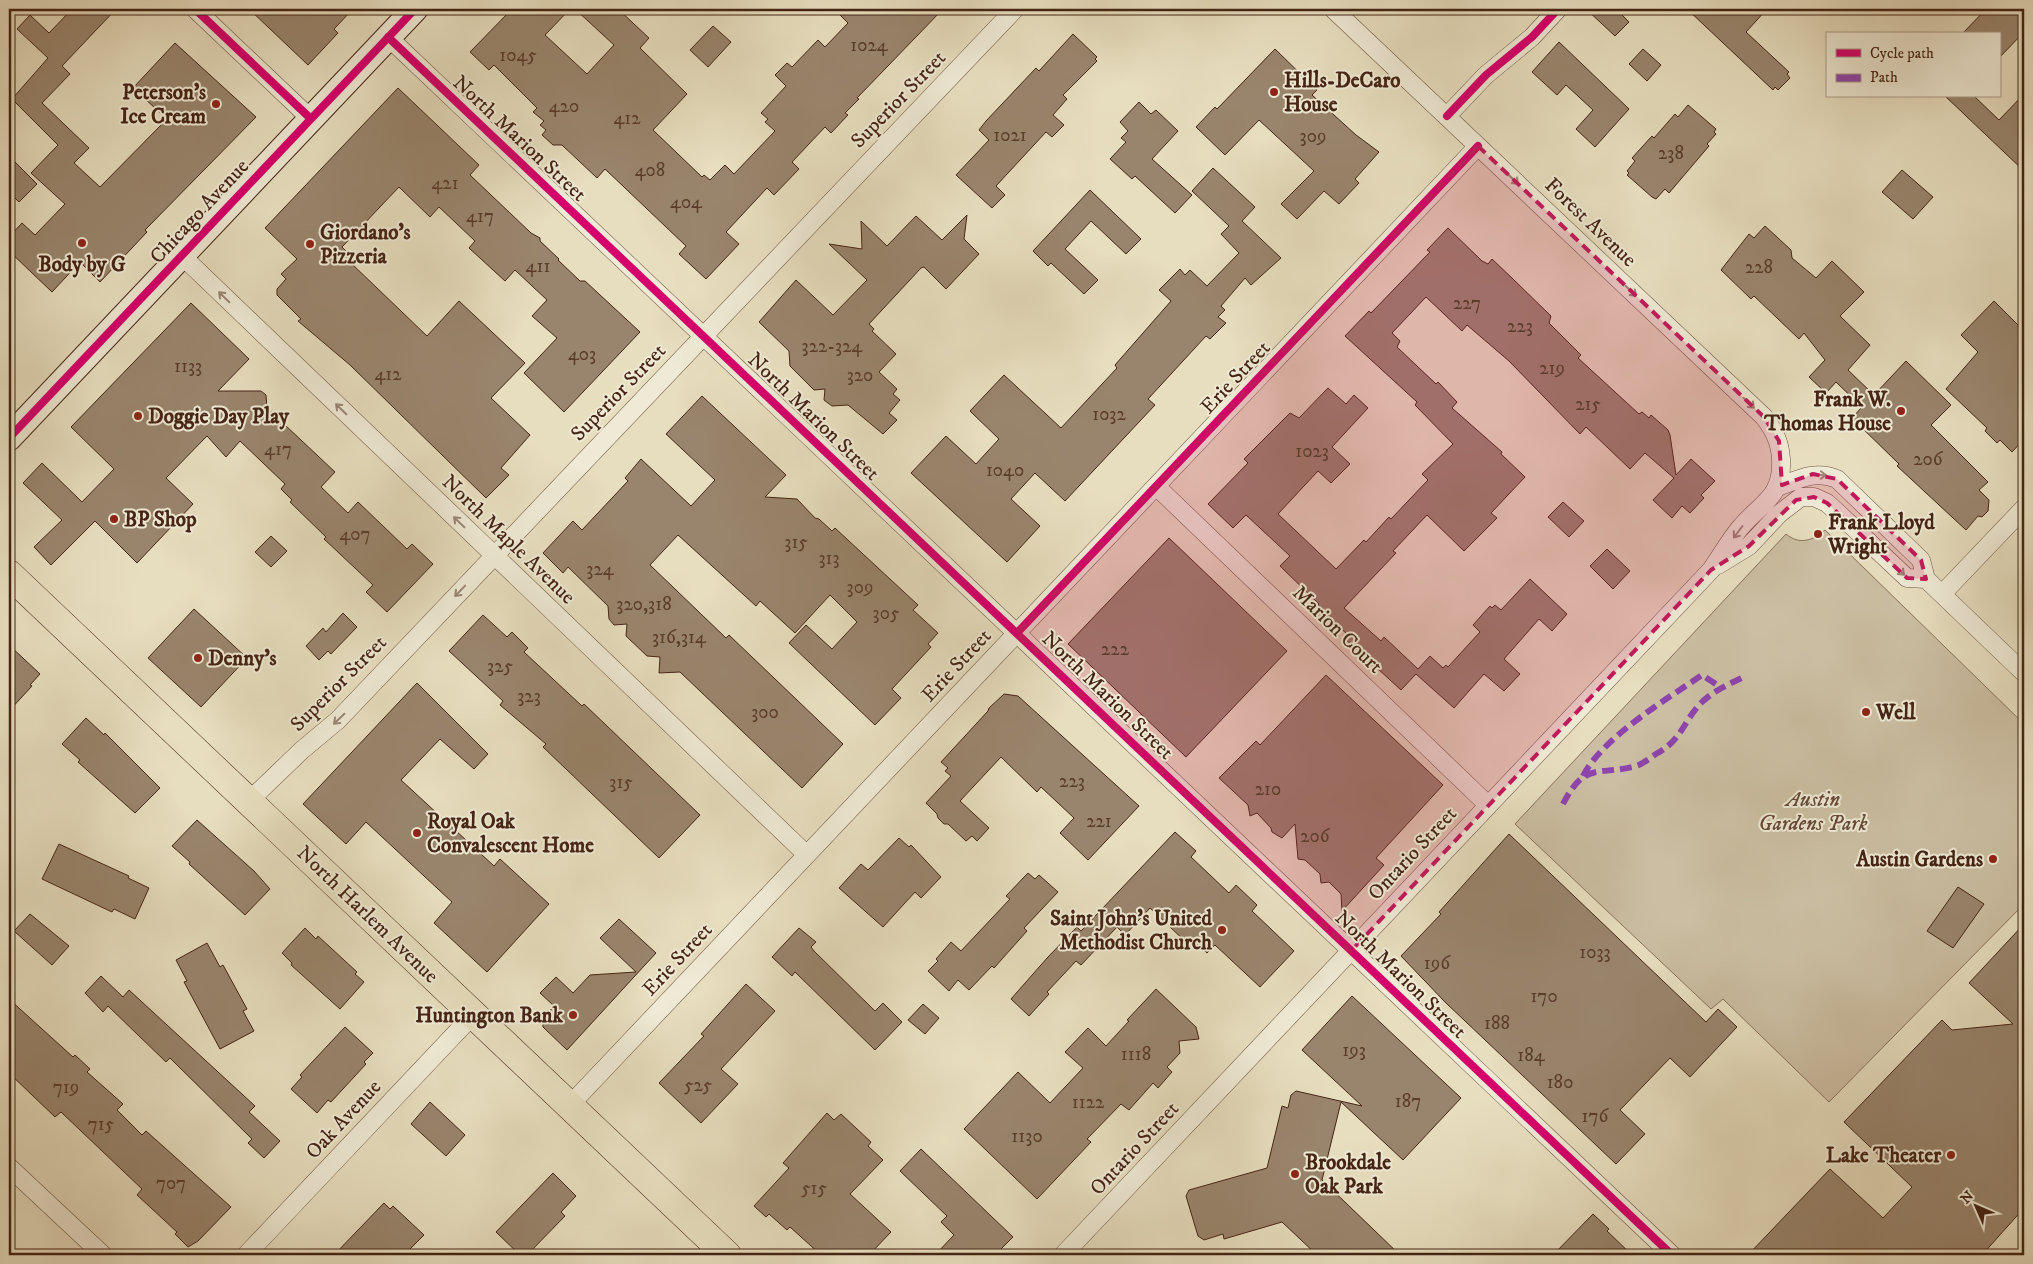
<svg xmlns="http://www.w3.org/2000/svg" width="2033" height="1264" viewBox="0 0 2033 1264" font-family="'IM FELL DW Pica',serif">
<style>
.green{fill:#cbbea2;stroke:#88715b}
.building{fill:#99856d;stroke:#452414}
.lines{fill:none;stroke-linecap:round;stroke-linejoin:round}
.minor-casing{stroke:#6e523f;stroke-width:19}
.secondary-casing{stroke:#452414;stroke-width:27}
.primary-casing{stroke:#452414;stroke-width:29}
.minor{stroke:#efead5;stroke-width:18}
.secondary{stroke:#efead5;stroke-width:25}
.primary{stroke:#e7debf;stroke-width:28}
.quiet{stroke:#8e44ad;stroke-width:6;stroke-dasharray:12 6;stroke-linecap:butt}
.cycleway-casing{stroke:#efead5;stroke-width:11}
.cycleway{stroke:#d6006c;stroke-width:8}
.oneway{stroke:#9a8774}
.marked{fill:#c2185b;fill-opacity:0.2;stroke:#c2185b;stroke-width:4;stroke-dasharray:10 6;stroke-linejoin:round}
.poi-dot{fill:#8f2418;stroke:#efead5;stroke-width:2}
.labels{text-anchor:middle;stroke-width:4;stroke-linejoin:round;paint-order:stroke}
.number-label{font-size:19px;fill:#5a3c2a}
.poi-label{font-size:21px;font-weight:bold;fill:#452414;stroke:#efead5;text-anchor:start}
.street-label{font-size:21px;fill:#452414;stroke:#efead5}
.park-label{font-size:21px;font-style:italic;fill:#664a38;stroke:#efead5}
</style>
<rect width="100%" height="100%" fill="#e7debf"/>
<filter id="stains"><feTurbulence type="fractalNoise" baseFrequency=".004" numOctaves="4"/><feColorMatrix values="0 0 0 0 .2 0 0 0 0 .09 0 0 0 0 .02 0 0 0 .5 -.17"/></filter>
<radialGradient id="worn" r=".72"><stop offset=".6" stop-color="#630" stop-opacity="0"/><stop offset="1" stop-color="#630" stop-opacity=".3"/></radialGradient>
<path class="green" d="M1825 530 2024 724V904L1829 1102 1723 999 1711 1009 1515 824 1786 534C1799 545 1813 541 1825 530Z"/>
<path class="building" d="M72 9H116L62 66 70 74 42 103 89 148 74 163 100 187 167 119 133 88 175 43 256 117 145 230 147 232 100 282 80 262 52 292 9 251V237L22 223 35 235 65 204 31 173 58 145 12 99 48 58 17 29 30 15 49 33Z
M249 9H353L334 29 338 33 308 65Z
M512 9H570L545 35 587 74 614 45 575 9H618L649 38 640 48 687 94 653 130 702 177 704 175 710 180 725 165 734 174 775 131 765 122 768 119 761 113 786 86 775 75 787 63 792 67 818 40 825 47 848 23 834 9H943L857 98 859 99 845 113 848 115 831 133 825 127 792 162 799 169 774 195 767 188 726 232 739 244 706 279 679 254 686 246 605 169 597 178 562 145H553L542 135 546 130 540 125 544 121 533 112 537 108 494 65 489 70 470 52Z
M1586 9H1616L1629 22 1615 36Z
M1687 9H1767L1746 32 1789 72 1787 74 1790 78 1778 90 1775 87 1773 90Z
M1986 9H2024V32L1999 58V34H1962Z
M713 26 731 42 708 67 690 50Z
M1073 34 1097 57 1095 59 1097 61 1063 95 1067 99 1053 115 1064 125 1052 137 1046 132 996 186 1005 195 992 208 956 175 989 140 979 130 986 121 1036 68 1039 71Z
M1559 42 1629 109 1595 147 1576 129 1593 110 1566 85 1557 95 1532 72Z
M1275 49 1317 90 1312 95 1356 135 1379 152 1355 179 1359 183 1339 204 1324 191 1297 219 1281 204 1314 171 1259 120 1225 155 1196 127 1215 107 1217 109Z
M1643 49 1661 65 1647 81 1629 64Z
M398 88 479 165 470 175 531 233 540 238V241L559 259 558 260 580 281H585L599 294 640 332 564 412 524 373 557 338 532 316 547 300 515 270 505 281 469 248 475 241 439 207 430 217 399 187 342 247 355 260 352 264 427 336 459 301 525 363 491 398 530 435 501 468 509 475 486 498 350 365 298 321 301 319 277 295V289L286 279 281 274 297 259 265 228Z
M2024 94V171L1945 96H1974L1999 120Z
M1139 102 1151 114 1156 110 1178 131 1152 159 1192 195 1175 213 1135 176 1132 179 1110 159 1126 142 1121 138 1128 131 1120 122Z
M1688 105 1716 129 1714 132 1716 134 1707 144 1709 146 1669 193 1665 189 1656 199 1652 197 1627 175 1629 173 1627 171 1635 161 1632 158 1652 136 1654 138 1675 114 1678 117Z
M9 156 37 184 19 202 9 192Z
M1213 168 1255 207 1242 221 1281 258 1251 285 1245 278 1221 306 1225 310 1218 317 1226 323 1210 339 1206 336 1148 399 1155 405 1065 501 1035 473 1011 499 1040 526 1007 562 911 473 946 436 976 464 999 439 970 411 1004 375 1061 428 1117 368 1115 365 1171 301 1159 290 1180 269 1185 275 1190 270 1207 286 1239 253 1221 234 1229 226 1192 191Z
M1902 170 1933 197 1913 219 1882 192Z
M1090 190 1141 239 1126 254 1091 221 1065 249 1098 280 1084 294 1051 263 1048 266 1033 251Z
M967 215 964 239 979 254 946 289 924 267 921 268 869 324 874 329 872 331 896 354 879 372 897 389 893 394 900 400 889 413 897 420 883 434 848 405 832 406 824 400 825 389 814 390 790 366 789 351 759 322 796 280 833 315 867 280 829 244 862 249 861 221 887 246 916 216 942 240Z
M1765 226 1791 250 1792 258 1816 278 1832 261 1864 292 1840 316 1870 345 1848 370 1874 395 1906 361 1951 405 1931 425 1988 482 1979 490 1989 500 1988 511 1982 517 1978 516 1966 530 1897 466 1899 464 1852 418 1862 407 1836 382 1826 393 1809 377 1825 360 1804 333 1799 339 1754 296 1751 299 1721 270 1749 234 1754 238Z
M1448 228 1482 261 1488 264 1492 259 1513 279 1551 316 1549 323 1581 355 1578 358 1639 414 1642 412 1649 418 1651 415 1668 430 1670 435 1676 475 1691 459 1715 481 1701 495 1704 498 1690 513 1682 506 1672 518 1653 500 1674 478 1645 453 1630 469 1586 427 1580 434 1509 361 1467 325 1462 331 1426 297 1392 333 1400 341 1397 347 1436 384 1438 382 1457 402 1452 408 1502 452 1501 454 1525 477 1491 513 1497 518 1464 551 1427 515 1393 551 1396 553 1344 608 1381 641 1384 637 1418 669 1430 656 1443 668 1446 665 1448 667 1480 632 1473 625 1490 606 1492 608 1495 605 1501 610 1530 579 1567 614 1552 631 1539 619 1504 659 1520 674 1504 691 1484 674 1454 708 1416 674 1401 690 1343 637 1346 633 1316 607 1319 604 1280 566 1290 556 1246 515 1233 528 1208 504 1248 463 1244 459 1290 413 1299 418 1328 388 1346 404 1354 395 1368 408 1332 447 1350 464 1331 483 1318 471 1278 514 1336 569 1364 540 1366 542 1389 517 1391 519 1428 480 1422 474 1453 444 1415 405 1417 402 1345 336 1369 311 1371 313 1430 252 1427 250Z
M1994 301 2024 331V439L2012 452 2000 440 1997 443 1985 431 1987 428 1946 389 1978 352 1961 335Z
M191 303 249 359 218 391H261L266 395 267 408 335 472 321 487 348 513 358 502 407 549 412 544 433 564 387 612 366 592 373 585 324 539 326 537 290 502 292 500 281 489 285 484 240 441 226 457 207 436 166 478 193 504 137 563 95 521 51 565 34 547 62 520 23 483 42 463 82 502 114 469 71 427Z
M702 396 786 475 765 497 797 499 815 518 819 519 832 531 835 528 918 605 913 610 938 633 928 644 931 647 892 689 901 698 875 725 789 643 806 625 832 649 857 622 830 595 795 633 760 601 756 606 678 535 650 565 726 638 729 635 843 744 802 788 680 672 659 673 660 657 647 656 626 636 627 624 614 625 609 619 608 606 568 567 563 573 543 553 573 521 582 530 628 481 625 478 641 459 691 506 715 480 666 434Z
M1563 502 1584 521 1569 537 1548 517Z
M271 536 287 551 271 567 255 552Z
M1169 538 1287 651 1186 757 1068 644Z
M1607 549 1630 571 1613 589 1590 566Z
M194 609 247 658 201 707 148 658Z
M343 613 357 627 331 654 328 651 319 660 306 646 323 628 326 632Z
M483 615 507 637 512 632 528 648 524 652 582 706 584 704 700 815 659 858 543 747 546 744 500 705 503 701 449 651Z
M9 645 40 674 30 685 32 686 9 711Z
M1326 675 1443 785 1376 858 1384 865 1342 911 1341 894 1329 882 1321 883 1320 874 1305 860 1298 859 1295 824 1282 838 1272 832 1271 828 1257 813 1250 816 1248 805 1219 778 1256 741 1260 745Z
M417 683 488 754 474 769 440 739 401 780 494 866 500 859 549 904 487 972 434 923 452 902 366 822 346 844 303 804Z
M1004 694 1018 696 1139 806 1088 860 1060 833 1074 818 1041 787 1037 792 1001 757 960 801 989 828 977 841 972 836 966 841 948 824H944L938 818 937 814 926 803 951 776 945 771 948 768 941 762 988 711 989 708Z
M86 718 104 735 105 733 160 788 135 813 78 762 80 760 62 744Z
M197 820 254 871 270 889 245 915 189 864 190 862 172 846Z
M1175 832 1196 851 1191 857 1229 893 1236 885 1257 905 1252 911 1294 951 1260 987 1215 945 1207 953 1192 939 1188 944 1150 908 1125 935 1117 927 1081 965 1076 961 1047 992 1049 994 1029 1016 1011 999 1048 957 1077 927 1081 931Z
M1509 834 1706 1022 1718 1009 1737 1027 1690 1077 1670 1058 1620 1110 1645 1134 1616 1164 1446 1003 1401 956 1441 914 1439 912Z
M899 838 909 847 911 845 941 877 921 898 915 892 883 927 839 888 861 864 868 870Z
M59 844 129 876 128 878 149 888 135 919 114 909 112 912 42 879Z
M1028 873 1035 879 1039 875 1058 892 1024 928 1027 931 994 968 992 966 969 990 958 980 949 991 928 971 938 961 936 959 951 942 961 951 1010 899 1006 896Z
M1958 887 1984 904 1953 948 1927 931Z
M30 914 69 946 52 965 14 931Z
M619 919 656 953 567 1050 543 1027V1019L554 1006 540 993 556 977 573 993 590 975 636 972 600 938Z
M2024 924V1208L1982 1255H1748L1830 1169 1883 1218 1912 1187 1844 1122 1942 1020 1952 1030 2013 1024 1969 983Z
M305 928 316 939 318 936 357 972 355 974 364 982 340 1009 291 965 292 963 282 953Z
M799 928 816 942 811 947 814 951 875 1011 883 1003 902 1022 875 1050 795 972 792 976 772 957Z
M207 943 220 967 223 965 247 1009 243 1011 254 1031 220 1049 184 982 187 981 176 960Z
M101 976 123 997 129 990 255 1106 249 1112 280 1141 264 1158 248 1143 252 1139 170 1058 166 1062 108 1006 103 1012 85 993Z
M746 984 775 1011 721 1069 738 1084 701 1123 659 1083 704 1036 701 1034Z
M1156 989 1196 1027 1199 1039 1179 1041 1180 1053 1167 1067 1172 1072 1158 1088 1153 1083 1129 1110 1121 1104 1087 1139 1091 1142 1037 1199 964 1129 1018 1072 1050 1103 1083 1068 1065 1052 1088 1028 1106 1046 1129 1021 1127 1020Z
M1352 996 1461 1098 1403 1160 1341 1102 1322 1180 1400 1255H1317L1282 1222 1224 1239 1223 1234 1204 1240 1198 1236 1186 1196 1189 1190 1267 1168 1282 1106 1288 1108 1291 1095 1296 1091 1362 1106 1302 1050Z
M9 999 73 1057 75 1055 90 1069 87 1072 123 1104 117 1110 142 1135 146 1131 231 1207 198 1241 188 1247 175 1234 177 1232 137 1195 142 1189 61 1112 55 1117 9 1073Z
M923 1004 939 1018 925 1034 908 1020Z
M345 1027 373 1053 364 1062 366 1064 331 1102 328 1100 317 1113 291 1089 302 1077 300 1075Z
M430 1102 465 1135 446 1156 411 1124Z
M827 1113 834 1120 841 1114 871 1142 868 1146 883 1160 850 1194 891 1232 869 1255H821L790 1227 787 1230 769 1214 766 1217 754 1206 789 1168 783 1163Z
M921 1149 1013 1237 995 1255H935L954 1235 941 1222 947 1216 900 1171Z
M553 1173 576 1196 561 1212 565 1216 527 1255H520L496 1232Z
M384 1203 390 1209 393 1206 424 1235 404 1255H334Z
M1593 1214 1609 1229 1607 1231 1632 1255H1553Z"/>
<g class="lines">
<g class="minor-casing">
<path id="minor" d="M195 9 310 118
M388 37 1672 1255
M1447 116 1486 75 1532 37 1558 9
M181 255 807 855
M1156 486 1488 805
M1778 487C1799 479 1815 470 1837 479L1921 560 1926 579 2024 673
M1718 565 1749 546 1779 514 1801 497H1814L1827 503 1838 513 1907 578 1926 579
M1942 594 2024 508
M249 801 302 750 338 720 1015 9
M569 1106 1478 146
M9 1167 103 1255
M246 1255 473 1015
M1063 1255 1711 570C1721 556 1729 541 1740 528 1762 502 1783 497 1781 459 1780 442 1774 430 1764 417L1333 9"/>
</g>
<g class="secondary-casing">
<path id="secondary" d="M9 438 415 9"/>
</g>
<g class="primary-casing">
<path id="primary" d="M9 574 727 1255"/>
</g>
<use href="#minor" class="minor"/>
<use href="#secondary" class="secondary"/>
<use href="#primary" class="primary"/>
<path class="quiet" d="M1583 776C1603 737 1667 699 1702 675L1722 688
M1563 804C1585 761 1598 776 1636 766 1643 764 1650 758 1656 754 1683 739 1682 723 1701 703 1713 691 1729 684 1744 677"/>
<g class="cycleway-casing">
<path id="cycleway" d="M195 9 310 118
M388 37 1672 1255
M1447 116 1486 75 1532 37 1558 9
M9 438 415 9
M1017 633 1478 146"/>
</g>
<use href="#cycleway" class="cycleway"/>
</g>
<defs><path id="oneway-shaft" d="M-6 0H5M1.5-3L5.5 0L1.5 3" fill="none" stroke-width="1.6" stroke-linecap="round" stroke-linejoin="round" transform="scale(1.25)"/></defs>
<g class="oneway">
<use href="#oneway-shaft" transform="translate(1513 179) rotate(44)"/>
<use href="#oneway-shaft" transform="translate(1631 291) rotate(44)"/>
<use href="#oneway-shaft" transform="translate(224 297) rotate(-136)"/>
<use href="#oneway-shaft" transform="translate(1749 403) rotate(44)"/>
<use href="#oneway-shaft" transform="translate(341 409) rotate(-136)"/>
<use href="#oneway-shaft" transform="translate(1819 475)"/>
<use href="#oneway-shaft" transform="translate(459 522) rotate(-136)"/>
<use href="#oneway-shaft" transform="translate(1738 532) rotate(127)"/>
<use href="#oneway-shaft" transform="translate(1899 570) rotate(43)"/>
<use href="#oneway-shaft" transform="translate(460 591) rotate(134)"/>
<use href="#oneway-shaft" transform="translate(339 719) rotate(136)"/>
</g>
<path class="marked" d="M1478 146 1764 417 1779 441 1782 485 1813 474 1837 479 1921 560 1926 579 1907 578 1827 503 1814 497 1796 500 1749 546 1711 570 1351 951 1017 633Z"/>
<g class="poi-dot">
<circle cx="1274" cy="92" r="5"/>
<circle cx="216" cy="104" r="5"/>
<circle cx="82" cy="243" r="5"/>
<circle cx="310" cy="244" r="5"/>
<circle cx="1901" cy="411" r="5"/>
<circle cx="138" cy="416" r="5"/>
<circle cx="114" cy="519" r="5"/>
<circle cx="1818" cy="534" r="5"/>
<circle cx="198" cy="658" r="5"/>
<circle cx="1866" cy="712" r="5"/>
<circle cx="417" cy="833" r="5"/>
<circle cx="1993" cy="859" r="5"/>
<circle cx="1222" cy="930" r="5"/>
<circle cx="573" cy="1015" r="5"/>
<circle cx="1951" cy="1155" r="5"/>
<circle cx="1295" cy="1174" r="5"/>
</g>
<g class="labels">
<g class="number-label">
<text x="869" y="51">1024</text>
<text x="518" y="61">1045</text>
<text x="564" y="112">420</text>
<text x="627" y="124">412</text>
<text x="1010" y="141">1021</text>
<text x="1313" y="142">309</text>
<text x="1671" y="159">238</text>
<text x="650" y="176">408</text>
<text x="445" y="189">421</text>
<text x="686" y="208">404</text>
<text x="480" y="222">417</text>
<text x="538" y="272">411</text>
<text x="1759" y="273">228</text>
<text x="1467" y="309">227</text>
<text x="1520" y="332">223</text>
<text x="832" y="352">322-324</text>
<text x="582" y="360">403</text>
<text x="188" y="372">1133</text>
<text x="1552" y="374">219</text>
<text x="388" y="380">412</text>
<text x="860" y="381">320</text>
<text x="1588" y="410">215</text>
<text x="1109" y="420">1032</text>
<text x="278" y="455">417</text>
<text x="1312" y="457">1023</text>
<text x="1928" y="465">206</text>
<text x="1005" y="476">1040</text>
<text x="355" y="540">407</text>
<text x="796" y="548">315</text>
<text x="829" y="564">313</text>
<text x="600" y="575">324</text>
<text x="860" y="593">309</text>
<text x="644" y="610">320,318</text>
<text x="886" y="619">305</text>
<text x="679" y="643">316,314</text>
<text x="1115" y="655">222</text>
<text x="500" y="672">325</text>
<text x="529" y="702">323</text>
<text x="765" y="718">300</text>
<text x="1072" y="787">223</text>
<text x="621" y="788">315</text>
<text x="1268" y="795">210</text>
<text x="1099" y="827">221</text>
<text x="1315" y="842">206</text>
<text x="1595" y="958">1033</text>
<text x="1437" y="969">196</text>
<text x="1544" y="1002">170</text>
<text x="1497" y="1029">188</text>
<text x="1354" y="1056">193</text>
<text x="1136" y="1060">1118</text>
<text x="1531" y="1061">184</text>
<text x="1560" y="1088">180</text>
<text x="698" y="1091">525</text>
<text x="66" y="1093">719</text>
<text x="1408" y="1107">187</text>
<text x="1088" y="1108">1122</text>
<text x="1595" y="1122">176</text>
<text x="101" y="1130">715</text>
<text x="1027" y="1142">1130</text>
<text x="171" y="1189">707</text>
<text x="814" y="1194">515</text>
</g>
<g class="poi-label">
<text x="1284" y="87">Hills-DeCaro<tspan x="1284" dy="24">House</tspan></text>
<text x="206" y="99" text-anchor="end">Peterson's<tspan x="206" dy="24">Ice Cream</tspan></text>
<text x="320" y="239">Giordano's<tspan x="320" dy="24">Pizzeria</tspan></text>
<text x="82" y="271" text-anchor="middle">Body by G</text>
<text x="1891" y="406" text-anchor="end">Frank W.<tspan x="1891" dy="24">Thomas House</tspan></text>
<text x="148" y="423">Doggie Day Play</text>
<text x="124" y="526">BP Shop</text>
<text x="1828" y="529">Frank Lloyd<tspan x="1828" dy="24">Wright</tspan></text>
<text x="208" y="665">Denny's</text>
<text x="1876" y="719">Well</text>
<text x="427" y="828">Royal Oak<tspan x="427" dy="24">Convalescent Home</tspan></text>
<text x="1983" y="866" text-anchor="end">Austin Gardens</text>
<text x="1212" y="925" text-anchor="end">Saint John's United<tspan x="1212" dy="24">Methodist Church</tspan></text>
<text x="563" y="1022" text-anchor="end">Huntington Bank</text>
<text x="1941" y="1162" text-anchor="end">Lake Theater</text>
<text x="1305" y="1169">Brookdale<tspan x="1305" dy="24">Oak Park</tspan></text>
</g>
<g class="street-label">
<text transform="translate(898 99) rotate(-46)" y="7">Superior Street</text>
<text transform="translate(520 138) rotate(43)" y="7">North Marion Street</text>
<text transform="translate(199 211) rotate(-47)" y="7">Chicago Avenue</text>
<text transform="translate(1591 222) rotate(44)" y="7">Forest Avenue</text>
<text transform="translate(1235 377) rotate(-47)" y="7">Erie Street</text>
<text transform="translate(618 392) rotate(-46)" y="7">Superior Street</text>
<text transform="translate(814 416) rotate(44)" y="7">North Marion Street</text>
<text transform="translate(509 539) rotate(44)" y="7">North Maple Avenue</text>
<text transform="translate(1338 629) rotate(44)" y="7">Marion Court</text>
<text transform="translate(956 665) rotate(-47)" y="7">Erie Street</text>
<text transform="translate(338 683) rotate(-45)" y="7">Superior Street</text>
<text transform="translate(1108 695) rotate(44)" y="7">North Marion Street</text>
<text transform="translate(1412 853) rotate(-47)" y="7">Ontario Street</text>
<text transform="translate(368 914) rotate(44)" y="7">North Harlem Avenue</text>
<text transform="translate(677 959) rotate(-47)" y="7">Erie Street</text>
<text transform="translate(1401 974) rotate(44)" y="7">North Marion Street</text>
<text transform="translate(343 1119) rotate(-47)" y="7">Oak Avenue</text>
<text transform="translate(1134 1148) rotate(-47)" y="7">Ontario Street</text>
</g>
<g class="park-label">
<text x="1813" y="806">Austin<tspan x="1813" dy="24">Gardens Park</tspan></text>
</g>
</g>
<rect width="2033" height="1264" fill="none" stroke="#e7debf" stroke-width="30"/>
<rect x="10" y="10" width="2013" height="1244" fill="none" stroke="#452414" stroke-width="2.5"/>
<rect x="15" y="15" width="2003" height="1234" fill="none" stroke="#452414"/>
<rect x="1826" y="32" width="175" height="65" fill="#efead5" stroke="#ab9b88"/>
<rect x="1836" y="49" width="25" height="8" fill="#d6006c" stroke="#ab9b88"/>
<text x="1870" y="58" font-size="15" fill="#452414">Cycle path</text>
<rect x="1836" y="74" width="25" height="8" fill="#8e44ad" stroke="#ab9b88"/>
<text x="1870" y="82" font-size="15" fill="#452414">Path</text>
<g transform="translate(1976 1206) rotate(315)" stroke="#efead5" stroke-width="4" paint-order="stroke">
<path d="M0-4L9 19L0 12L-9 19Z" fill="#452414"/>
<text y="-8" font-size="14" font-weight="bold" text-anchor="middle" fill="#452414">N</text>
</g>
<rect width="100%" height="100%" filter="url(#stains)"/>
<rect width="100%" height="100%" fill="url(#worn)"/>
</svg>
